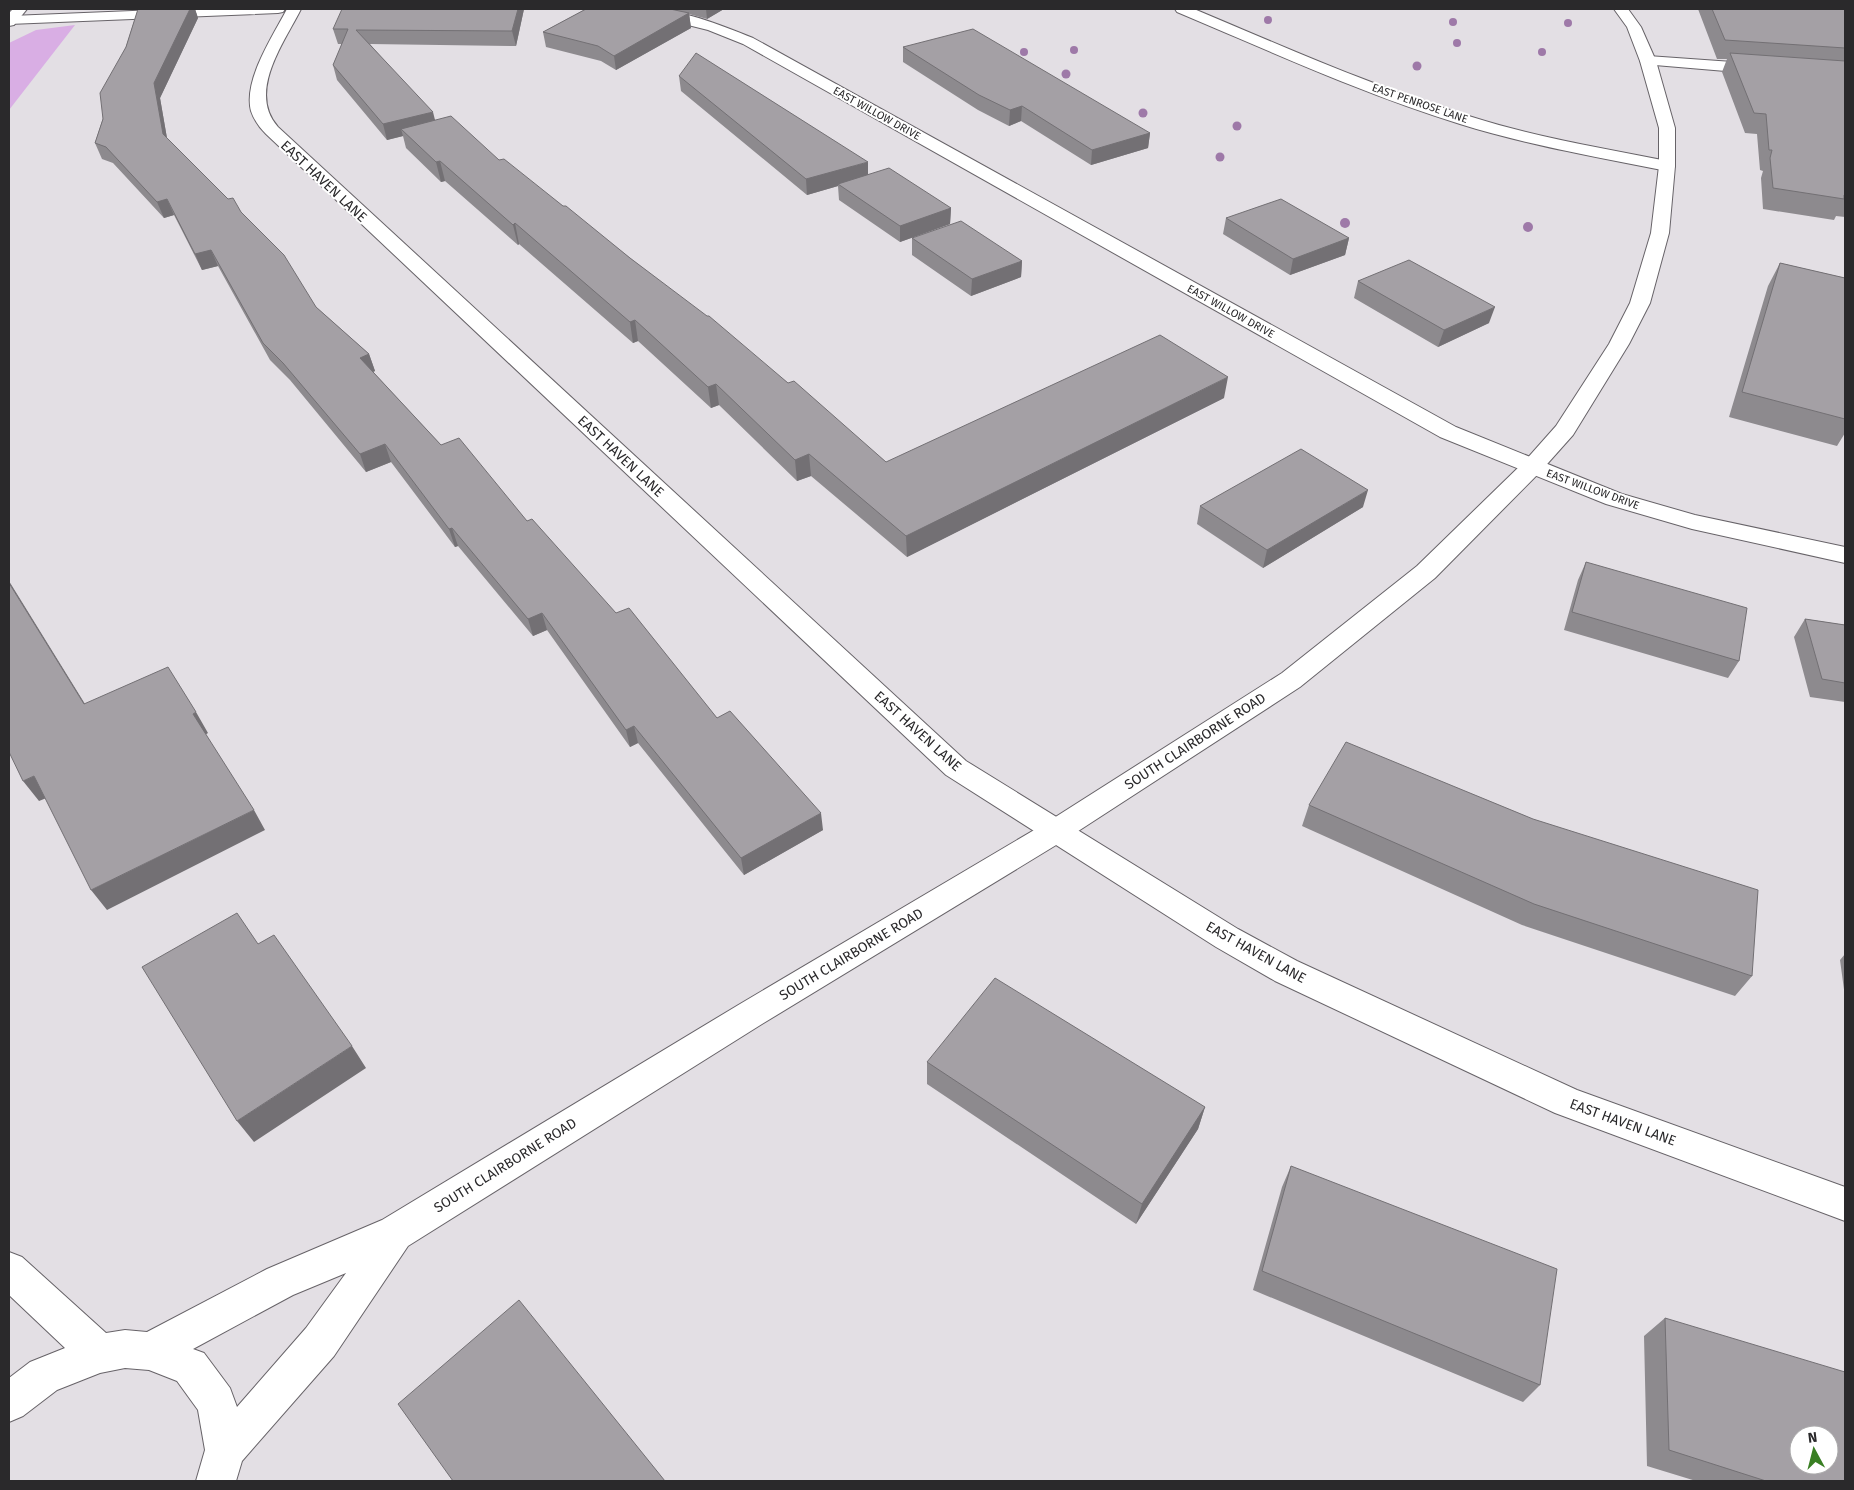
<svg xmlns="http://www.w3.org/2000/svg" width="1854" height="1490" viewBox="0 0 1854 1490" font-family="'Fira Sans',sans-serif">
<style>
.green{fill:#d9aee4}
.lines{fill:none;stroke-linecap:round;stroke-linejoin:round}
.street-casing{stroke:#676368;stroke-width:2}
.secondary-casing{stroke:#676368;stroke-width:2}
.street{fill:#fff;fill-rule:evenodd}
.secondary{fill:#fff;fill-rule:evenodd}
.tree{fill:#9e79a8}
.wall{fill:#8d8a8e}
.shaded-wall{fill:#737074}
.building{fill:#a4a0a5;stroke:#737074;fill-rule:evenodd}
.labels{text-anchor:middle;stroke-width:4;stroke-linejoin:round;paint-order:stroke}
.far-street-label{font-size:11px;fill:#2a292b;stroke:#fff}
.street-label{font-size:14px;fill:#2a292b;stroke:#fff}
</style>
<rect width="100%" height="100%" fill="#e3dfe4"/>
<path class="green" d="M75 25 9 110V43L36 30Z"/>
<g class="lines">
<g class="street-casing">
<path id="street" d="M181 9H285L283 12 278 13 9 24V16H11Z
M287 9H301C284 43 247 92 278 127L966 761 1238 929 1297 961 1577 1090 1845 1187V1221L1555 1113 1275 981 1216 947 946 775 266 134C260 128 254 120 251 111 243 80 273 36 287 9Z
M634 9C674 6 716 23 753 38L1456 427 1622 494 1695 515 1845 547V563L1692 529 1606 504 1440 437 743 44 708 30 636 12Z
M1175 9H1194C1285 47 1376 88 1472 117 1535 137 1602 148 1667 161L1673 162 1675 166 1673 170 1667 171C1598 157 1527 145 1460 124 1363 94 1270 51 1177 12Z
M1648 56 1761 64 1766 66 1769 69 1766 72 1761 74 1643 64 1640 61 1643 58Z"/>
</g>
<g class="secondary-casing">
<path id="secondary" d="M13 9H27L14 25 9 26V13Z
M1614 9H1628L1641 27 1656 61 1675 128V166L1669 233 1650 303 1629 344 1573 435 1540 472 1435 578 1300 687 1066 839 762 1024 408 1246 334 1356 242 1461 236 1481H196L205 1450 198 1410 177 1381 149 1370 125 1368 100 1373 57 1390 23 1416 9 1422V1378L30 1362 65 1348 9 1295V1252L22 1257 106 1333 125 1330 147 1332 267 1269 382 1220 740 1004 1046 823 1282 673 1417 566 1524 462 1556 426 1609 344 1630 303 1651 233 1659 166V128L1640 61 1627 27ZM346 1273 306 1328 237 1407 230 1388 204 1353 193 1349 293 1295Z"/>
</g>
<use href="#street" class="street"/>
<use href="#secondary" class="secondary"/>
</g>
<g class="tree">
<circle cx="1268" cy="20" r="4"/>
<circle cx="1453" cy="22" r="4"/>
<circle cx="1568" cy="23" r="4"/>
<circle cx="1457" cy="43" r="4"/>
<circle cx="1074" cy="50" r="4"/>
<circle cx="1024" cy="52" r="4"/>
<circle cx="1542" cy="52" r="4"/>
<circle cx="1417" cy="66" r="4.5"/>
<circle cx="1066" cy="74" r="4.5"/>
<circle cx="1143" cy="113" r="4.5"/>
<circle cx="1237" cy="126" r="4.5"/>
<circle cx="1220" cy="157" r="4.5"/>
<circle cx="1345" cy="223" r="5"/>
<circle cx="1528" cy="227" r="5"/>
</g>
<path class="wall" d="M138 9H195L198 18 160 98 167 138 241 212 316 307 369 354 375 371 373 372 441 445 527 521 717 718 823 830 744 875 638 743 630 747 547 630 533 636 458 546 455 547 391 462 366 472 290 380 270 360 218 266 202 270 174 215 164 218 113 163 102 159 95 143Z
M524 9 516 46 370 44 435 120 499 160 563 206 630 258 788 383 886 462 1224 398 907 557 811 476 797 481 719 405 711 408 638 341 633 343 519 244 518 245 445 181 441 182 406 148 403 136 387 140 337 80 333 65 342 44H338L333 29Z
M586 9H724L707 19 689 14 691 28 616 70 601 61 546 47 543 32Z
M1698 9H1845V217L1836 216 1834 220 1763 209 1761 178 1763 171 1760 170 1757 134 1745 133 1722 72 1727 59H1717Z
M903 47 1150 133 1148 148 1091 165 1021 121 1009 126 978 110 903 62Z
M679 76 868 174 951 208 950 224 900 242 839 200 838 186 807 195 681 91Z
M1226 218 1349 238 1345 255 1290 275 1223 234Z
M912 238 1022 261 1021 277 971 296 912 255Z
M1780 263 1845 278V433L1837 446 1729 417 1768 286Z
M1358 281 1489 323 1438 347 1354 298Z
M1200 506 1363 507 1263 568 1197 524Z
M1586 562 1739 661 1728 678 1564 630 1578 580Z
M1805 619 1845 625V702L1810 697 1794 637Z
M1309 805 1752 976 1735 996 1522 925 1302 826Z
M1845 954V997L1840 960Z
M927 1062 1205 1107 1198 1129 1136 1224 927 1084Z
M1291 1166 1540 1385 1523 1402 1253 1290 1282 1187Z
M1665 1318 1845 1481H1696L1647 1466 1644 1336Z"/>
<path class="shaded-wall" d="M190 9H195L198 18 160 98 169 150 163 134 154 83Z
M518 9H524L516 46 512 31Z
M706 9H724L707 19Z
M689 13 691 28 616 70 614 56Z
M1022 106 1021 121 1009 126 1010 110Z
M433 112 437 128 401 129 403 136 387 140 383 124Z
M1150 133 1148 148 1091 165 1092 150Z
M440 161 445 181 441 182 436 162Z
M868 162V177L838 184V186L807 195 806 179Z
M167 199 174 215 164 218 157 202Z
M951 208 950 224 900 242V226Z
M515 223 519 244 518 245 513 225Z
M1349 238 1345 255 1290 275 1293 259Z
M211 250 218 266 202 270 195 254Z
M1022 261 1021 277 971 296 972 279Z
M1495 307 1489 323 1438 347 1444 330Z
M635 320 638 341 633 343 630 322Z
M369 354 375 371 366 375 360 358Z
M1228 377 1224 398 907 557 906 536Z
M716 384 719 405 711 408 708 387Z
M385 444 391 462 366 472 360 454Z
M809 454 811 476 797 481 795 460Z
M1368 490 1363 507 1263 568 1267 550Z
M452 528 458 546 455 547 449 529Z
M9 581 98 725 84 704 9 583Z
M542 613 547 630 533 636 528 619Z
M196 712 208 733 205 735 193 714Z
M634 726 638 743 630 747 626 730Z
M34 776 49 797 39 801 23 781Z
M254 810 265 830 107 910 91 890Z
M821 813 823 830 744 875 741 858Z
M352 1046 366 1068 254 1142 237 1121Z
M1205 1107 1198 1129 1136 1224 1142 1204Z"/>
<path class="building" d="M138 9H190L154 83 163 134 228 199 233 198 241 212 284 255 316 307 369 354 360 358 441 445 459 438 527 521 532 519 616 613 629 608 717 718 730 711 821 813 741 858 634 726 626 730 542 613 528 619 452 528 449 529 385 444 360 454 283 363 263 343 211 250 195 254 167 199 157 202 106 147 95 143 103 119 100 93 126 47Z
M342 9H518L512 31 356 30 433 112 383 124 333 65 348 29H333Z
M586 9H670L689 13 614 56 598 46 543 32Z
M1712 9H1845V48L1725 40Z
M973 29 1150 133 1092 150 1022 106 1010 110 979 95 903 47Z
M696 53 868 162 806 179 679 76Z
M1730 53 1845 61V195H1844V199L1773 188 1770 158 1772 150H1769L1766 114 1754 113Z
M451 116 499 160 504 159 563 206H566L630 258 707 316H709L788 383 794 381 886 462 1160 335 1228 377 906 536 809 454 795 460 716 384 708 387 635 320 630 322 515 223 513 225 440 161 436 162 401 129Z
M889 168 951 208 900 226 838 184Z
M1281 199 1349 238 1293 259 1226 218Z
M961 221 1022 261 972 279 912 238Z
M1409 260 1495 307 1444 330 1358 281Z
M1780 263 1845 278V419L1742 392Z
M1301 449 1368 490 1267 550 1200 506Z
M1586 562 1747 608 1739 661 1572 612Z
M9 583 84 704 168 667 196 712 193 714 254 810 91 890 34 776 23 781 9 752Z
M1805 619 1845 625V683L1822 679Z
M1346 742 1533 819 1758 890 1752 976 1534 904 1309 805Z
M237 913 258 944 274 935 352 1046 237 1121 142 967Z
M995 978 1205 1107 1142 1204 927 1062Z
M1291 1166 1557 1269 1540 1385 1262 1271Z
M519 1300 665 1481H453L398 1404Z
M1665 1318 1845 1372V1481H1766L1669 1450ZM1799 1435H1829V1465H1799Z"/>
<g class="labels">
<g class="far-street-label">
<text transform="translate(1420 103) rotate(19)" y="4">EAST PENROSE LANE</text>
<text transform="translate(877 113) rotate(29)" y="4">EAST WILLOW DRIVE</text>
<text transform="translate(1231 311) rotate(29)" y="4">EAST WILLOW DRIVE</text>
<text transform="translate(1593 489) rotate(20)" y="4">EAST WILLOW DRIVE</text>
</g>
<g class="street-label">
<text transform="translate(324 181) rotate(43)" y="5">EAST HAVEN LANE</text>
<text transform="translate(621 456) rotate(43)" y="5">EAST HAVEN LANE</text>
<text transform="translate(918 731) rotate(42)" y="5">EAST HAVEN LANE</text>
<text transform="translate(1195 741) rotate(-33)" y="5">SOUTH CLAIRBORNE ROAD</text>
<text transform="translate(1256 952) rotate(29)" y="5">EAST HAVEN LANE</text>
<text transform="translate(851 954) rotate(-31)" y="5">SOUTH CLAIRBORNE ROAD</text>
<text transform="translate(1623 1122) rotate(20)" y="5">EAST HAVEN LANE</text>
<text transform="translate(505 1165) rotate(-32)" y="5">SOUTH CLAIRBORNE ROAD</text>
</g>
</g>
<rect width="1854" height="1490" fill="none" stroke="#2a292b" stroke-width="20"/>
<g transform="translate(1814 1450) rotate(353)"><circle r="24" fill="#ffffff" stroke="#aaa9aa"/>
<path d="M0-4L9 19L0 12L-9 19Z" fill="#397f23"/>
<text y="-8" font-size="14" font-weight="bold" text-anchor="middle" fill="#2a292b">N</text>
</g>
</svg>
